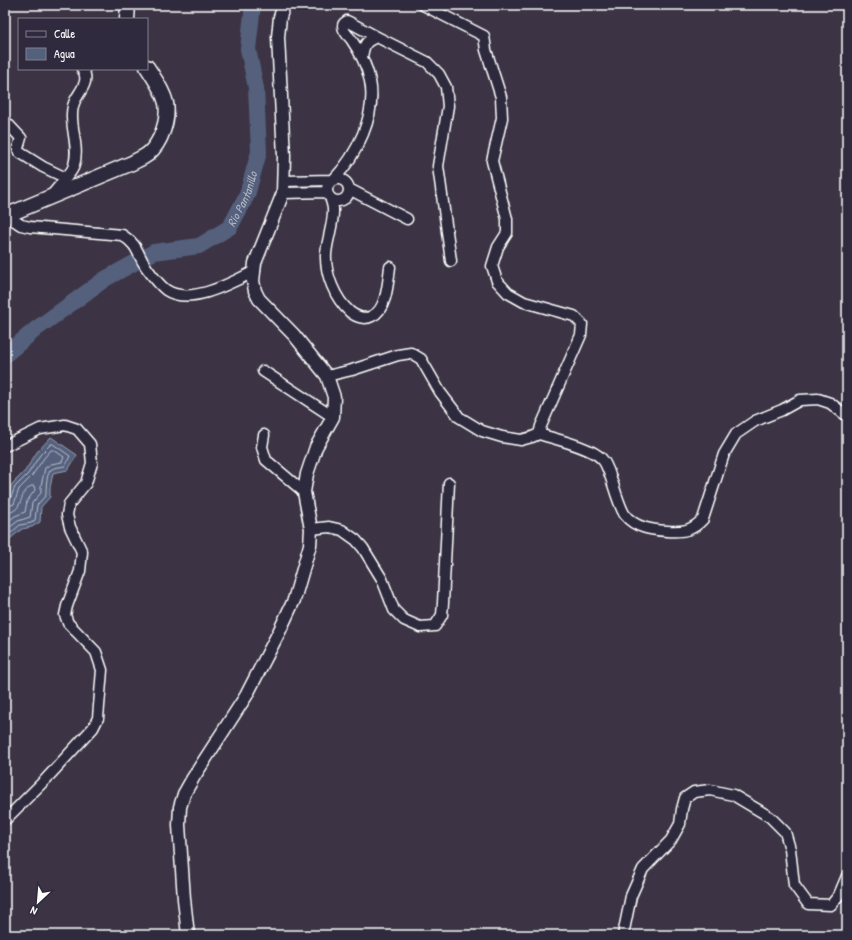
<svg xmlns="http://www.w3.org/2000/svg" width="852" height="940" viewBox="0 0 852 940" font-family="'Patrick Hand',sans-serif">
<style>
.water{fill:#54617d;stroke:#98a0b1}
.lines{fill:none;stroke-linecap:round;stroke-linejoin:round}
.shore{stroke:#bbc0cb;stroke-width:1}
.river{stroke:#54617d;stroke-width:16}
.minor-casing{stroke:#fff;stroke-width:13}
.tertiary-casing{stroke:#fff;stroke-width:15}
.secondary-casing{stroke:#fff;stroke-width:17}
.minor{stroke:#2f2a3d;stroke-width:10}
.tertiary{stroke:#2f2a3d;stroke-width:12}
.secondary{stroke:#2f2a3d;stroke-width:14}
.labels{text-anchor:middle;stroke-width:3.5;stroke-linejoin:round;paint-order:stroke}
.water-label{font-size:12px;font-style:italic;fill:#b2b8c4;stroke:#2f2a3d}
</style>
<rect width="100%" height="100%" fill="#3c3444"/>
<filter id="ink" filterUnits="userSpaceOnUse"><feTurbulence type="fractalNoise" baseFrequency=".025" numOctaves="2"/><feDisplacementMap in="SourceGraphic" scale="8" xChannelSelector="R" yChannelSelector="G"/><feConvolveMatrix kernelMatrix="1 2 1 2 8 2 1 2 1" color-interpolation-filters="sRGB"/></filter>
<g filter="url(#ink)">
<path class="water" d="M51 437 77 455 68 470 53 473 50 488V497L41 507 40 522 32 527 22 529 5 543V500L8 496 11 485 25 471 37 452Z"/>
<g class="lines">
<path class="shore" d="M5 502 10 500 15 487 28 474 40 455 51 444H53L70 456 65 466C61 467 55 467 52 469 46 472 46 489 46 495L37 505 35 520 31 523 20 525 5 538
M5 507 9 506 14 504 19 489 31 477 44 458 51 450H54L64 457 62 462 51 464 45 468 41 486V493L32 503 30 517 18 521 5 531
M5 513C20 512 19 503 24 493 26 490 29 488 31 486H34L35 490 27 501 25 512 15 516 5 524"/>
<path class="river" id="s1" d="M5 355 36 329 105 279 154 252 199 246 230 227 247 195 259 152 256 88 248 49 253 5"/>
<g class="minor-casing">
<path id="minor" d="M423 5 484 36 486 50 501 97 502 118 492 161 507 219V233L498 247 492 266 497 281 508 293 524 302 574 316 582 324 581 335 541 426 539 434C555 439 591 447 602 459 606 463 609 472 611 478 614 487 620 508 625 515 635 528 652 530 667 531 683 532 692 531 703 519L724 454 736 434 755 421 782 410 800 400 818 399 830 403 847 416
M362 57C364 45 365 41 377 37L427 62 439 74 446 87 448 106 438 166 451 261
M5 121 21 138 18 148 19 152 43 167 66 178 51 196
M66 178C69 174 73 170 74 165 81 143 64 117 77 97 82 89 90 79 82 69
M334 179C356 156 377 115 370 81 367 66 360 52 351 39 348 36 343 31 343 26 343 23 345 23 347 21L349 22 377 37
M327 190a11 11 0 1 1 22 0a11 11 0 1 1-22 0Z
M284 181 332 180
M349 189 407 219
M283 193 327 192
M330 197C331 201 333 205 333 209 334 222 327 240 326 254 325 274 335 299 350 312 356 317 365 320 372 316 387 310 388 281 390 267
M6 215 21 225 30 227 122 235C139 246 136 252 146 267 152 275 158 284 166 290 190 306 231 283 253 272
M263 371 333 417
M327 376 352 370 398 355 411 353 421 359 440 392 459 417 482 431 502 437 521 440 532 437 539 434
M264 435 262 447 266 460 304 492
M5 446 40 429 65 425 77 429 90 444 92 463 86 483 69 504 67 515 70 527 82 552 80 571 67 606 65 615 68 623 96 652 102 670 98 718 93 728 46 779 5 820
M311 529 329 527 342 530 356 540 363 548 382 579 394 610 404 620 420 627 435 626 442 615 443 603 449 483
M623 935 631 896 643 869 671 840 680 824 682 809 685 798 694 792 710 790 733 795 770 817 785 832 790 849 794 885 808 904 831 905 839 895 847 876"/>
</g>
<g class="tertiary-casing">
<path id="tertiary" d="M188 935 184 899 179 825 180 807 184 794 193 778 246 696 279 632 294 600 310 545 311 529 304 492 307 474 316 447 333 417 334 397 327 376 294 335 259 299 255 291 253 281 255 263 283 193 284 156 278 37 280 17 284 5"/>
</g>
<g class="secondary-casing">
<path id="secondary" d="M127 19 128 5
M5 216 132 163C137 160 143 158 148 154 161 143 169 120 166 103 163 90 154 78 147 67"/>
</g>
<use href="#minor" class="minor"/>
<use href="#tertiary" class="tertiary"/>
<use href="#secondary" class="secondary"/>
</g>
</g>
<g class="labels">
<g class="water-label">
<text dy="4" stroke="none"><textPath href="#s1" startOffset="294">Río Pantanillo</textPath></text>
</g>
</g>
<rect width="852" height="940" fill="none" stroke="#2f2a3d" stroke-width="20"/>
<rect x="10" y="10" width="832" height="920" fill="none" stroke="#fff" stroke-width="1.5" filter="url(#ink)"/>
<rect x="18" y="18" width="130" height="52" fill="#2f2a3d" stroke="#827f8b"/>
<rect x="26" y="31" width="20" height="6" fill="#2f2a3d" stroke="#827f8b"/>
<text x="54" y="38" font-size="12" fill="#ffffff">Calle</text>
<rect x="26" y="48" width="20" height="12" fill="#54617d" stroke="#827f8b"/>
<text x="54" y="58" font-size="12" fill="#ffffff">Agua</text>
<g transform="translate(38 902) rotate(206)" stroke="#2f2a3d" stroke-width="3" paint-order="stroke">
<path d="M0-3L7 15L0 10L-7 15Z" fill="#ffffff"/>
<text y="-6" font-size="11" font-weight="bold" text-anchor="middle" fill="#ffffff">N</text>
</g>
</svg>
